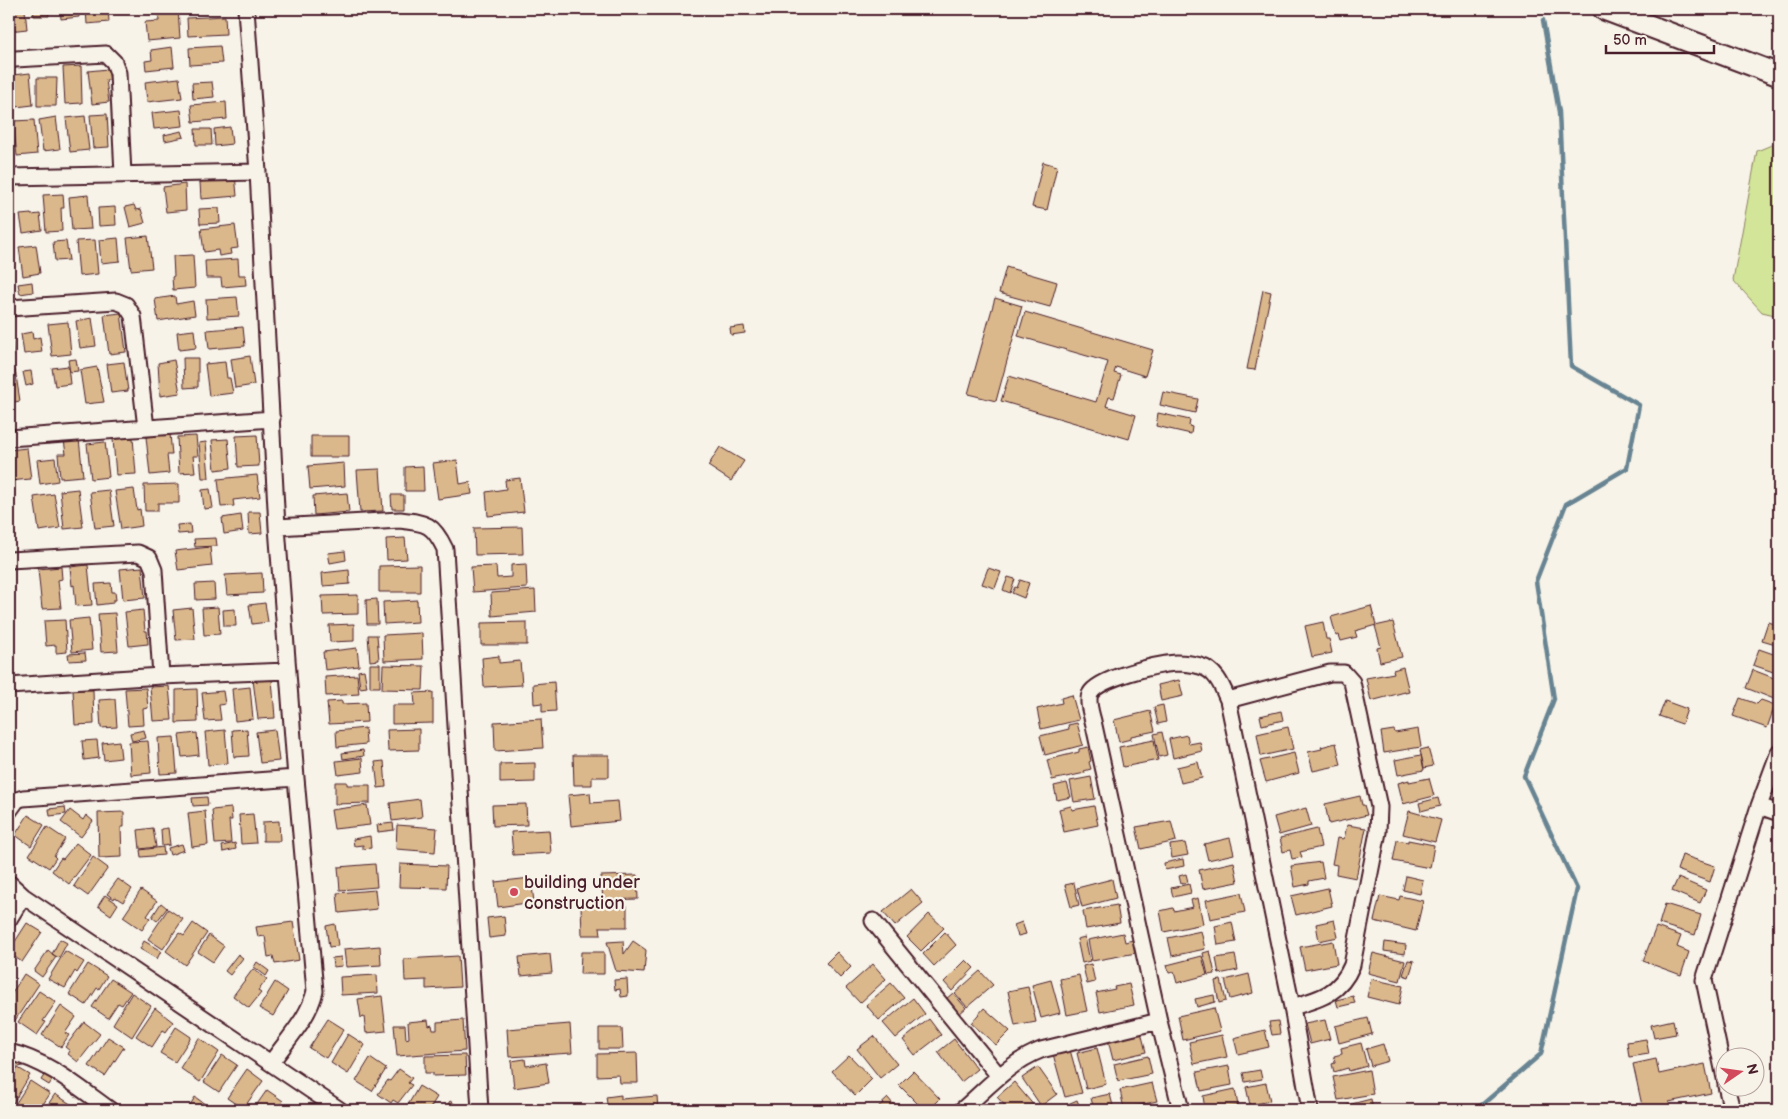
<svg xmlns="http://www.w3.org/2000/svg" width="1788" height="1119" viewBox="0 0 1788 1119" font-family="'Balsamiq Sans',sans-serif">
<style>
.green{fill:#d2e599;stroke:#8e8262}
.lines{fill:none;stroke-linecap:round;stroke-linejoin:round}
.stream{stroke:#678492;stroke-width:4.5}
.building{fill:#dab88c;stroke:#4a1f2b}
.street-casing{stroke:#4a1f2b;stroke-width:19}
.secondary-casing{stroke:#4a1f2b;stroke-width:25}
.street{stroke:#f7f3e8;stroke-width:15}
.secondary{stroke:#f7f3e8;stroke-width:21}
.poi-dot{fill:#d1495b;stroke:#f7f3e8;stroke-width:2}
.labels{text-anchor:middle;stroke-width:4.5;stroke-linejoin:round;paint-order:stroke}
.poi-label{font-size:18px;fill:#4a1f2b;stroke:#f7f3e8;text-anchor:start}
</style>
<rect width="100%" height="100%" fill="#f7f3e8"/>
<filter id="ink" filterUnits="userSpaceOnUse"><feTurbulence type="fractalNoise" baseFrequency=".02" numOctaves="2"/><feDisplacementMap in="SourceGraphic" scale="10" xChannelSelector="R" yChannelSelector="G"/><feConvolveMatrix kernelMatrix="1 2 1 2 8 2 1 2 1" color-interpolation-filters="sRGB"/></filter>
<g filter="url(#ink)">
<path class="green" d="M1779 142V316L1762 312 1733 280 1757 151Z"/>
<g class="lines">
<path class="stream" d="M1476 1110 1541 1054 1577 889 1524 776 1554 699 1536 581 1566 504 1627 468 1639 405 1571 366 1559 112 1543 20"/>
</g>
<path class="building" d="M9 9 25 10 27 29 9 31Z
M33 9H48L49 16H34Z
M60 9H78L79 17 61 19Z
M86 9H108L109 22 87 24Z
M158 9H178L180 38 147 41 145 22 159 21Z
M225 16 226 34 188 36 187 18Z
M220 46 222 63 190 65 189 48Z
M172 47 174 67 146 70 145 61 152 60 151 50Z
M81 66 82 103 65 104 63 67Z
M108 69 110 80H106L109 102 92 104 88 71Z
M30 73 33 105 16 107 13 75Z
M37 78H57L56 106H37Z
M179 78 182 98 147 102 145 82Z
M212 82 214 97 193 99 192 83Z
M226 102 227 119 193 122 191 105Z
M181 110 183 126 154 129 152 113Z
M107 114 109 147 93 148 90 115Z
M85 116 89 150 70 152 66 118Z
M56 117 60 149 43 151 39 120Z
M34 120 37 154 17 156 13 121Z
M230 127 232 144 215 146 214 129Z
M195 129H211L212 145H196Z
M182 131 184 137 165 141 164 135Z
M1043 162 1057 166 1047 210 1032 207Z
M235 174 237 196 201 199 200 182 216 180Z
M185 184 186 210 166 212 163 187Z
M63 194 64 208H61L62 231 46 232 43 195Z
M88 195 91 229 72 230 69 197Z
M9 199 12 235H9Z
M134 205 136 210 141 209 145 223 130 227 125 207Z
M115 207 116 225 99 226 98 208Z
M219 208 220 223 200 224 199 209Z
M31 214V215L40 214 42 230 23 233 20 215Z
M235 225 238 248 230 249 231 254 219 256 218 250 204 252 201 229Z
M148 236 152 268 131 270 127 238Z
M118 238 120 261 101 263 99 240Z
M95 240 98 274 79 276 76 241Z
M66 241 69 260 55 261 53 242Z
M36 245 40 273 23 276 19 247Z
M193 255 195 288 173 290 172 277 174 276 173 256Z
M238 259 239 275H245L246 285 222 287 221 278H206L205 261Z
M1006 267 1057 282 1050 307 999 293Z
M32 282 33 292 20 294 18 284Z
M1263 290 1271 292 1255 370 1247 369Z
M175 296 176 304 193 301 195 315 158 321 155 299Z
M237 297 239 316 207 318 206 299Z
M995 298 1022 306 996 401 968 394Z
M1025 312 1153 350 1145 376 1116 367 1114 373 1121 375 1114 398 1109 397 1106 406 1136 415 1129 439 1001 401 1009 376 1096 402 1108 362 1018 336Z
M121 313 126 352 109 354 104 315Z
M92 318 96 346 80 348 76 321Z
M9 319H12L13 355 9 356Z
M68 322 71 354 52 356 48 324Z
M744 326 745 333 731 335 730 328Z
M243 327 245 346 209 349 207 330Z
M194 330 196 348 179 350 177 332Z
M32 332 33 339 40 337 42 352 24 354 21 334Z
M250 356 254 385 235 388 231 359Z
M183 358H198V387L184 388Z
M76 359 78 371 70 372 68 360Z
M174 360 180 393 160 396 158 363Z
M124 362 128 391 111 393 107 364Z
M225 362 227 378H230L233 393 209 396 205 364Z
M68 366 70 384 55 386 52 368Z
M97 367 104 402 85 404 80 370Z
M15 369 20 401 9 403V370Z
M31 371 33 384 26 386 23 372Z
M1163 392 1198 399 1195 413 1160 405Z
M1158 413 1190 420 1189 426 1192 427 1191 434 1156 426Z
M170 434 172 455H167L169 473 150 475 146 437Z
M257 435 259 466 238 467 236 436Z
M196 436 198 456H193L195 472 179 473 177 437Z
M311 436H349V457H311Z
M133 438 136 474 116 475 113 439Z
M79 439 83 476 60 478 58 454H66L64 440Z
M228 439 231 468 215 470 212 440Z
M105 442 109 477 91 479 87 444Z
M206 442 209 478H202L199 443Z
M720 447 744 461 731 481 708 466Z
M27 448 31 479 9 481V450Z
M55 458 58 481 40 484 37 460Z
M457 460 460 484 470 482 472 494 438 499 433 463Z
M344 463 345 486 310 489 308 466Z
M423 466 424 491H405V467Z
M380 469 383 511 360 512 357 470Z
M257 475 260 497 233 500 234 506 221 507 218 479Z
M520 478 524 512 488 516 486 492 506 489 505 480Z
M179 484V503H158V511H145L144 485Z
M78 489 83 527 64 529 60 491Z
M134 489 137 510 140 509 142 526 121 529 115 491Z
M210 489 213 508 204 509 202 490Z
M109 490 114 526 95 528 90 492Z
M347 493 349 512 314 515 313 496Z
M54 494 60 528 39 531 34 497Z
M391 495H404V509H392Z
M248 512H260L262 533 249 534Z
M241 515 243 531 224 534 222 518Z
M190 524 191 533 178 534 177 525Z
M522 527 523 554 475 555 474 528Z
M216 538 217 546 195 547 194 539Z
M405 538 407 559 387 560 386 539Z
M210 547 212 566 178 570 175 551Z
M345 551 346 560 330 563 328 553Z
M526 564 527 588 473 592 471 567 496 566 497 578 511 577V565Z
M88 565 92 605 76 606 74 585 72 586 70 567Z
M420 565V592H379V566Z
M61 567 62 579 58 580 61 608 42 609 38 569Z
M142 567 145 598 123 600 120 569Z
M988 568 1001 572 995 588 982 584Z
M349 570 350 584 323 586 322 573Z
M262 573 263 593 227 595 225 575Z
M1008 577 1015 579 1010 593 1003 590Z
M1020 580 1029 583 1024 598 1012 593 1015 587 1017 588Z
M111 583 112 592H115L116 600H113V603L97 605 95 584Z
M214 583 215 599 196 600 195 584Z
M535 590 536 612 492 616 491 593Z
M358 595V614L323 615 322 596Z
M377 599 378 624H367L366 600Z
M417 600 418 622 384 624 383 602Z
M265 603 268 622 252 624 249 605Z
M1371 606 1376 625 1355 631 1357 637 1341 641 1339 635 1336 636 1331 617Z
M218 607 220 634 204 635 202 608Z
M192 608 195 639 176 640 173 610Z
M235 609 236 626H224L223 610Z
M143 610 145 631H147L148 644 129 646 125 612Z
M115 613 118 651 101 652 98 614Z
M89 618 92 650 72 652 69 620Z
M65 620 67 652 56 653V645L46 646 44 621Z
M527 622V645H481V623Z
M1323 622 1326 639H1329L1332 653 1312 657 1305 626Z
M1393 622 1402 657 1380 662 1377 648 1381 647 1375 626Z
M1768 622 1779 625V645L1762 640Z
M354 624V641L330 642 329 625Z
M422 633 423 659 384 661 383 635Z
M368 635H377L379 660 370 661Z
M357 648 359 666 325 670 323 652Z
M1759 649 1779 656V674L1753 665Z
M85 653 86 660 69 661 68 654Z
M499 656V663L520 661 522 685 484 687 482 658Z
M370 664H380V687H370Z
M383 665 424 666 423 690 382 689Z
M1403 667 1409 692 1405 693V692L1371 701 1366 678 1394 673 1393 670Z
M364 670 367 687 360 688 358 671Z
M1753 670 1779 680V685L1774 699 1746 688Z
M357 675 359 694 326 696 325 677Z
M272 679 275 718 258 719 253 680Z
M1179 680 1183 696 1161 701 1158 685Z
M554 682 556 711 542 712V703L534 704 533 684Z
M169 686 172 720 153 721 150 687Z
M250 687 253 719 235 721 232 689Z
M146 688 148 708 143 709 144 725 128 726 125 689Z
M197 689 198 722 176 723V690Z
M73 690H93L94 724 75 725Z
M223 691 225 704 219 705 221 720 205 721 202 693Z
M433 692V723L392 724V705H415L414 693Z
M1072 695 1079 720 1041 729 1037 709 1062 703 1061 698Z
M1740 698 1757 704 1761 700 1775 705 1767 728 1733 716Z
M115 699 117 727 101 728 99 700Z
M342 701V704L366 703 367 722 329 724 327 702Z
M1665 701 1687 709 1682 724 1659 716Z
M1163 705 1166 722 1158 724 1154 707Z
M1150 711 1155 731 1131 736V739L1119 742 1114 720Z
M1281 711 1283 720 1262 725 1260 716Z
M541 719 543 748 495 751 494 722Z
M1077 723 1083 745 1045 755 1040 736 1069 729 1068 725Z
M1288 727 1293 749 1261 756 1257 734Z
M365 728 366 744 337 747 336 731Z
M247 729 249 756 234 757 232 730Z
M419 729V750L388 751 387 730Z
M1418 729 1421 747 1384 753 1381 732 1394 730 1395 733Z
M144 730 146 738 132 741 130 733Z
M225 730 228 763 208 765 205 732Z
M275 730 279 761 260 763 256 732Z
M1162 732 1167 755 1159 757 1154 734Z
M197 733 199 755 182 757 179 735Z
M1187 735 1189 744 1200 742 1202 751 1173 758 1169 739Z
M174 737 177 773 160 774 158 738Z
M97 740 99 758 84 760 82 741Z
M1154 740 1158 760 1123 767 1119 747Z
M119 741 121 758 104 760 102 743Z
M148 741 151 773 131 775 129 742Z
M1336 743 1341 765 1313 771 1308 752 1322 749 1321 747Z
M1088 747 1091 761 1089 762 1091 769 1084 771 1085 773 1052 780 1047 760 1079 752V749Z
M1428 748 1433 766 1424 768 1420 750Z
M363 750 364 756 343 759 342 753Z
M1294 753 1299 773 1266 782 1260 761Z
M573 755H609V777H592V785H574Z
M1421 755 1424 770 1398 775 1395 760Z
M362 758 363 772 338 775 336 761Z
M384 761 386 787 378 788 375 762Z
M1198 762 1202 778 1181 783 1177 767Z
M535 763V782L500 783V764Z
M1091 777 1095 799 1074 802 1070 781Z
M1429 778 1434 796 1403 804 1398 783 1409 780V782Z
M335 782H347V785H370V803L335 804Z
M1067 783 1071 797 1057 800 1054 786Z
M590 793 591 803 618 801 620 821 571 826 568 795Z
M1360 796 1362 805H1364L1367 815 1329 824 1325 804Z
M207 797 208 805 193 806 192 798Z
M1438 798 1440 806 1421 811 1419 803Z
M420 799 422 817 392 821 390 803Z
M526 804 527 825 493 826 492 805Z
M367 805 370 825 334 829 331 810Z
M1071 806 1072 810 1094 806 1098 825 1064 832 1059 809Z
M65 807 66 814 50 816 49 809Z
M231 808 232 820H229L231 843 215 844 212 810Z
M1306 808 1311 826 1279 835 1274 817Z
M70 810 83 820 86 815 93 821 81 837 61 822Z
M205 811 208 845 192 847 188 813Z
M1409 811 1441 820 1435 842 1403 834Z
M124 812V827H121L122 857 99 858 98 813Z
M253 814 256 843 241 844 239 815Z
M28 815 44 825 31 846 15 835Z
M279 821 280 841H263V822Z
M1171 821 1176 841 1141 849 1136 827Z
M393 823 394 830 378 832 377 825Z
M397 825 437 828 435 852 396 849Z
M1347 825 1366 828 1356 878 1336 874 1337 865 1332 864 1337 838 1344 839Z
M47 827 65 839 54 856 56 858 49 868 29 855Z
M153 828 156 847 140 849 138 830Z
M168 828 170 845 162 846 161 829Z
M1317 829 1321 847 1300 852 1302 857 1292 859 1290 850 1283 852 1280 838Z
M549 830 551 853 513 855 511 832Z
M370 836 371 848 363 849V845L354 846 353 839Z
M1230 838 1234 854 1208 860 1204 844Z
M1397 840 1408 842V840L1434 845 1430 868 1393 861Z
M76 843 91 855 69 884 52 871 61 858 63 859Z
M235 843 236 849 223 852 222 846Z
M1185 843 1188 855 1172 858 1170 845Z
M182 844 184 850 170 855 168 848Z
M163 847 164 855 141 857 140 850Z
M1682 855 1715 866 1710 882 1677 870Z
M93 857 108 868 88 896 74 886Z
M1183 859 1184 866 1165 870 1164 863Z
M1234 862 1238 882 1203 889 1199 870Z
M1321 862 1324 878 1309 881V884L1295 887 1291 866Z
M375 864 377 887 340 890 338 867Z
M400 864 447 866 446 888 399 887Z
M1186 874 1188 882 1181 884 1179 876Z
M637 875 638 899 603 900 601 876Z
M1406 876 1423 880 1420 894 1403 890Z
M531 878 534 902 498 907 495 882Z
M1678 878 1706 890 1700 903 1672 891Z
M118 879 132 889 123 902 115 897 114 899 107 894Z
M1112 879 1116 898 1082 907 1077 888Z
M1074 883 1079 905 1071 907 1065 885Z
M1189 884 1191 893 1173 897 1171 888Z
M1328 888 1332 906 1296 915 1291 896Z
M911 889 923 903 895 926 883 912Z
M141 890 157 901 147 916 150 918 142 930 123 917Z
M375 890 377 909 339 913 337 893Z
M1241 893 1245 912 1210 919 1206 900Z
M105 895 118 904 111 915 98 906Z
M1380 896 1399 900 1400 896 1423 901 1416 931 1374 921Z
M1198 898 1203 924 1164 932 1160 911 1173 908 1174 911 1193 907 1191 900Z
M161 903 167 908 157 921 152 917Z
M1665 904 1701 915 1695 935 1659 924Z
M581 905H627V927H600L601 935H582Z
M1117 905 1120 923 1086 929 1083 911Z
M168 909 183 919 163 949 148 939Z
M929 914 944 928 921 951 907 937Z
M504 916 506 936 489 938 487 918Z
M1334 920 1338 937 1319 941 1316 924Z
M293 922 299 960 275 964 273 956 268 957 265 936 258 937 256 927Z
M1022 922 1026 934 1018 936 1014 925Z
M1232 922 1236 942 1218 945 1215 926Z
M27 923 42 932 22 962 9 953V951Z
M193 923 207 933 185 965 166 951 179 933 184 936Z
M335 924 338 946 329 947 326 926Z
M1656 927 1681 936 1677 947 1689 952 1681 975 1643 961Z
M1201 931 1205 949 1172 956 1168 938Z
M945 932 956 945 934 966 923 954Z
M1123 933 1125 942 1133 940 1136 953 1092 961 1088 940Z
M209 935 224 946 213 962 198 952Z
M1085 937 1090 961 1082 963 1077 939Z
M60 939 67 943 59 958 52 954Z
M144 941 161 951 157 959 140 949Z
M623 941 624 954 633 941 646 950 644 973 616 971 607 942Z
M1333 941 1337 964 1305 970 1300 947Z
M1385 942 1406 945 1405 954 1384 951Z
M380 946 381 965 346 967 344 949Z
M48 950 56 957 42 977 34 971Z
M65 951 84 962 77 973 75 971 65 988 48 979Z
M1210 951 1215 974 1208 975 1203 953Z
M581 952H604V974H580Z
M837 952 851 967 840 978 826 963Z
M1373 953 1405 961 1400 981 1368 973Z
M238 954 243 958 230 975 225 971Z
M550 954 552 973 521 976 519 957Z
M1235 955 1238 970 1219 974 1216 958Z
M458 956 460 987 426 989V980L405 981 404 959Z
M1202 956 1207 975 1177 983 1174 972 1169 973 1167 965Z
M341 957 342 966 333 967 332 958Z
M966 960 974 968 952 991 944 982Z
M1408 960 1414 961 1409 977 1403 975Z
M257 962 269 971 266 976 254 967Z
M88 964 107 976 99 989 97 988 86 1005 69 994Z
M873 964 886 979 860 1003 846 988Z
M1091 964 1095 982 1087 984 1083 966Z
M253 969 267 979 258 991 261 993 249 1008 233 996Z
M980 971 993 985 967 1007 955 993Z
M24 974 39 984 12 1025 9 1022V998Z
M1249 974 1253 993 1230 999 1225 980Z
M377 975 378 993 341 995 340 977Z
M1079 975 1087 1011 1067 1015 1060 979Z
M111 979 131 992 122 1005 118 1003 108 1018 92 1007Z
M627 979 628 996 621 997 620 989 615 990 614 980Z
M1371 979 1403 986 1399 1005 1367 997Z
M1051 980 1060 1013 1041 1018 1032 985Z
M1221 980 1226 1001 1219 1003 1215 981Z
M275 982 288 991 273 1016 259 1008Z
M891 983 904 998 879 1020 866 1005Z
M1129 984 1134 1005 1100 1012 1096 993 1115 989 1114 987Z
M1028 987 1036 1022 1015 1026 1008 991Z
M39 991 56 1002 43 1021 46 1022 37 1035 18 1022Z
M132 993 151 1006 132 1037 113 1024Z
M953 993 966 1008 959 1014 946 999Z
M1214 995 1215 1002 1197 1007 1195 999Z
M382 996 386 1031 366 1033 364 1017 361 1018 358 999Z
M1353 996 1355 1003 1338 1007 1336 1000Z
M913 998 925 1014 896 1038 883 1023Z
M61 1006 76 1017 65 1033 69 1035 61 1047 42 1035Z
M155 1008 173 1022 166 1032 163 1030 152 1047 136 1036Z
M984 1008 1010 1031 996 1045 971 1023Z
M1214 1008 1220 1031 1183 1040 1178 1016Z
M1368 1018 1372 1034 1339 1043 1335 1026Z
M328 1019 344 1029 326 1058 309 1048Z
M929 1019 941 1035 915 1055 903 1040Z
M428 1020 429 1026 432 1025 433 1030H437V1022L463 1020 465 1051 397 1056 394 1025H405L406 1039 409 1038 408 1022Z
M1325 1020 1330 1039 1310 1044 1305 1024Z
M1673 1020 1676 1034 1654 1038 1651 1025Z
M1278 1021 1280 1034 1272 1035 1269 1022Z
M84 1022 100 1034 78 1062 68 1054 70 1051 65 1047Z
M570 1024 572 1053 509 1057 507 1029Z
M176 1027 191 1037 175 1062 160 1053Z
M599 1028H622L623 1049H599Z
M1265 1030 1269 1047 1238 1054 1234 1038Z
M1141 1032 1146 1052 1113 1060 1108 1040Z
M348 1034 365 1045 348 1074 331 1063Z
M1222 1035 1227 1057 1194 1064 1189 1042Z
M874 1036 897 1064 880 1078 857 1049Z
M108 1037 124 1047 105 1076 89 1066Z
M199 1038 219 1052 200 1082 180 1068Z
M954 1039 977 1069 961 1082 938 1052Z
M1646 1039 1649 1054 1629 1057 1627 1042Z
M1361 1043 1367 1066 1349 1071 1348 1068 1334 1072 1332 1064 1335 1063 1334 1056 1342 1054 1341 1048Z
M1383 1044 1388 1061 1371 1066 1366 1049Z
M1097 1048 1106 1084 1086 1089 1077 1053Z
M1070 1050 1082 1093 1065 1097 1053 1054Z
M637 1053 638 1083H620L619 1075 597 1076V1054Z
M222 1055 237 1065 219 1092 204 1082Z
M465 1055 466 1075 433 1076V1073H425V1056Z
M849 1055 872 1079 855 1096 832 1071Z
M1148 1056 1152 1074 1118 1081 1114 1064Z
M370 1058 386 1069 372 1091 356 1081Z
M22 1059 23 1066 9 1069V1061Z
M525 1059 526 1066 546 1063 549 1083 514 1088 511 1061Z
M1656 1059 1659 1074 1705 1064 1711 1093 1669 1102 1670 1110H1643L1633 1064Z
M1229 1066 1232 1085 1201 1091 1197 1072Z
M1038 1067 1057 1094 1041 1106 1022 1078Z
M18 1068 30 1075 12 1105 9 1103V1071L14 1073Z
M247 1069 263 1081 243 1109 227 1098Z
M399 1069 412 1078 408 1083 412 1085 398 1103 393 1100 391 1103 378 1094 388 1080 390 1081Z
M1260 1070 1262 1079 1245 1082 1243 1073Z
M1369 1070 1373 1094 1338 1100 1333 1077Z
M913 1071 940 1099 929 1110H924L899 1085Z
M45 1074 53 1079 49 1085 41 1080Z
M30 1081 50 1094 39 1110H21L14 1106Z
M1014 1082 1036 1108 1033 1110H1009L997 1097Z
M1152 1083 1157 1101 1124 1109 1120 1090Z
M1266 1083 1270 1101 1250 1105 1246 1087Z
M419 1086 437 1097 429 1110H405Z
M1235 1089 1238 1106 1217 1110H1205L1203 1096Z
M267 1090 283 1101 277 1110H253Z
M55 1094 72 1105 69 1110H47L49 1108 47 1106Z
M1110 1094 1114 1110H1094L1091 1098Z
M621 1095V1099L657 1096 658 1110H608L606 1097Z
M195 1097 209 1107 207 1110H187Z
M888 1098 898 1110H875Z
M1371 1099 1373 1110H1337L1336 1108Z
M1077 1100 1081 1110H1060L1059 1108Z
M450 1101 464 1110H444Z
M1158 1104 1160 1110H1138L1146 1108Z"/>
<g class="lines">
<g class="street-casing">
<path id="street" d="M246 9 258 172 277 527 296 778 315 991C309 1018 286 1041 271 1063
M9 61 15 59 106 54 114 62 118 73 123 174
M9 177 258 172
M9 308 116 301 126 305 133 316 146 428
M9 438 272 419
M277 527 400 520C427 523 433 524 445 549L480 1110
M9 560 138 553 149 558 154 570 161 676
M9 686 161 676 288 671
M1228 700 1330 673H1344L1352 682 1379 807 1378 832 1352 965C1340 994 1320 999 1292 1007
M1759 806 1779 813
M9 811 17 800 23 798 296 778
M9 883 23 896 340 1110
M9 919 23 896
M873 921 999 1076
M9 1052C48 1061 78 1087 110 1110
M1726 1083 1704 980 1759 806 1779 752
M1726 1086 1732 1110
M962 1110C987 1088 1010 1062 1041 1050L1159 1021
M1181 1110 1159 1021 1093 721C1091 713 1087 702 1090 694 1098 678 1159 664 1176 663 1183 663 1193 664 1200 666 1216 670 1222 686 1228 700L1292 1007 1310 1110"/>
</g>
<g class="secondary-casing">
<path id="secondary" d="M1604 9 1779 75"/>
</g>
<use href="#street" class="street"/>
<use href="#secondary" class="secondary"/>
</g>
</g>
<circle class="poi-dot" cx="514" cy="892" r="5"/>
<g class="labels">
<g class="poi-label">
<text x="524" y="888">building under<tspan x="524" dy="21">construction</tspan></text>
</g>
</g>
<rect width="1788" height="1119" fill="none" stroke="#f7f3e8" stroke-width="30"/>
<rect x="15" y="15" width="1758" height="1089" fill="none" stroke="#4a1f2b" stroke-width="2" filter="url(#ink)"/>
<g transform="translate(1740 1072) rotate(77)"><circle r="24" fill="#f7f3e8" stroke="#b29e9c"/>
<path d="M0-4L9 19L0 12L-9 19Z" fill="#d1495b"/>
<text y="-8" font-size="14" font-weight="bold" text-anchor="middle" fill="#4a1f2b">N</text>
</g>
<path d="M1606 45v8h108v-8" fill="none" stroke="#4a1f2b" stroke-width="2.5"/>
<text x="1613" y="45" font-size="15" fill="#4a1f2b" stroke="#f7f3e8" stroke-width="4" paint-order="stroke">50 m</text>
</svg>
